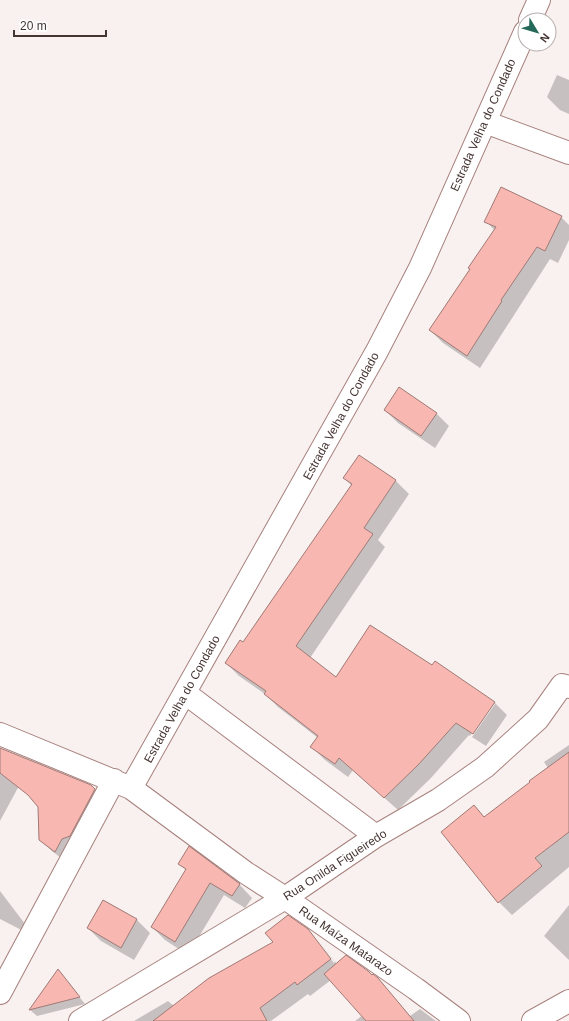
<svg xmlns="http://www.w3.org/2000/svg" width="569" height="1021" viewBox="0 0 569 1021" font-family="Arial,sans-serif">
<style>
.shadow{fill:#0003}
.building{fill:#f8b7b0;stroke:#a07a76}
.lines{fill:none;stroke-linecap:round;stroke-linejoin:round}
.minor-casing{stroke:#a7817d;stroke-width:24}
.minor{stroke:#fff;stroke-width:22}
.labels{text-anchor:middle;stroke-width:3;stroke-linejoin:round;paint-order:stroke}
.street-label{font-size:12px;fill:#453533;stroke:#fff}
</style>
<rect width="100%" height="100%" fill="#f9f1f0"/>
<path class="shadow" d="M557 75 569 80V114L560 110 547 97Z
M561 217 569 225V240L558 263 550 259 480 368 443 343 430 330 495 231 486 221Z
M385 410 436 413 449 426 435 448 398 423Z
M359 456 396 481 409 494 378 540 385 547 310 658 337 678 432 667 494 702 507 715 486 746 472 737 495 704H492L470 736 469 735 431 778 398 810 353 770 348 777 325 760 312 747 318 738 278 707 265 694 239 676 226 663 243 643 352 486 344 478Z
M569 745V867L512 915 499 902 474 806 485 818 548 768 544 762Z
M0 749 95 789 107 802 68 863 53 852 40 840 39 806 20 784 0 821Z
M179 863 239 884 252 898 245 908 224 895 188 955 165 940 152 927 186 870Z
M0 891 35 937 0 919Z
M104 901 137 920 150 933 134 960 101 941 88 928Z
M569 905V960L544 936Z
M307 930 314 937H313L334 963 335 962 319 942 337 964 378 979 410 1016 420 1009 436 1021H355L363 1015 331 980 310 996 308 994 271 1021H134L168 1001 174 1006Z
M58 970 85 1004 37 1016 30 1010Z"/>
<path class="building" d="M501 187 562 216 545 251 537 247 501 300 502 301 467 356 429 330 470 269 468 268 496 227 484 222Z
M399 387 437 413 421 436 384 410Z
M359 455 396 480 364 528 373 534 296 646 336 677 370 625 432 665 435 661 495 702 473 734 456 723 418 765 384 798 339 758 335 764 310 747 318 736 264 694 266 691 225 663 240 640 243 642 352 484 343 478Z
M0 748 91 785 95 789 70 836 62 839 55 852 39 840 38 807 28 795 0 773Z
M569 752V832L535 858 542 866 498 903 441 832 474 805 484 817 530 782 529 781Z
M189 846 240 884 232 896 210 883 175 942 151 927 186 869 178 864Z
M103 900 137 919 121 948 87 928Z
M288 915 308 929 331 959 297 985 295 982 260 1008 267 1021H153L209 978 273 942 265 933Z
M346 955 368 971 372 975 373 974 378 978 414 1021H366L324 974Z
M58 969 80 997 29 1010Z"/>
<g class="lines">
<g class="minor-casing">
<path id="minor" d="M530 20 539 0
M485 122 569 153
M185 693 376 836
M0 734 131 788 246 873 285 898 416 989 459 1021
M131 788 377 351 420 268 525 32
M0 993 114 780
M80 1021 285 898 376 836 438 800 485 767 538 719 562 685 569 687
M533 1021 569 1001"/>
</g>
<use href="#minor" class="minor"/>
</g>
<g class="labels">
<g class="street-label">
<text transform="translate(483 125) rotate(-66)" y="4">Estrada Velha do Condado</text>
<text transform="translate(341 416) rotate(-61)" y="4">Estrada Velha do Condado</text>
<text transform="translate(182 699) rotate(-61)" y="4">Estrada Velha do Condado</text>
<text transform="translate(335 865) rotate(-33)" y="4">Rua Onilda Figueiredo</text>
<text transform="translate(346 941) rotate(35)" y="4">Rua Maíza Matarazo</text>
</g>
</g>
<g transform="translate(537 32) rotate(128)"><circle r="19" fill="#ffffff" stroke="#b5aead"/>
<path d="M0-3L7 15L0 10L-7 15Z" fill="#25695b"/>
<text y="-6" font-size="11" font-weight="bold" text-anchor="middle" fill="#453533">N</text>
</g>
<path d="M14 30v6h92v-6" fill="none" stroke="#453533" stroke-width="2"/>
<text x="20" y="30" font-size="12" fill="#453533" stroke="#ffffff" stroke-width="3" paint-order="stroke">20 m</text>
</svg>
